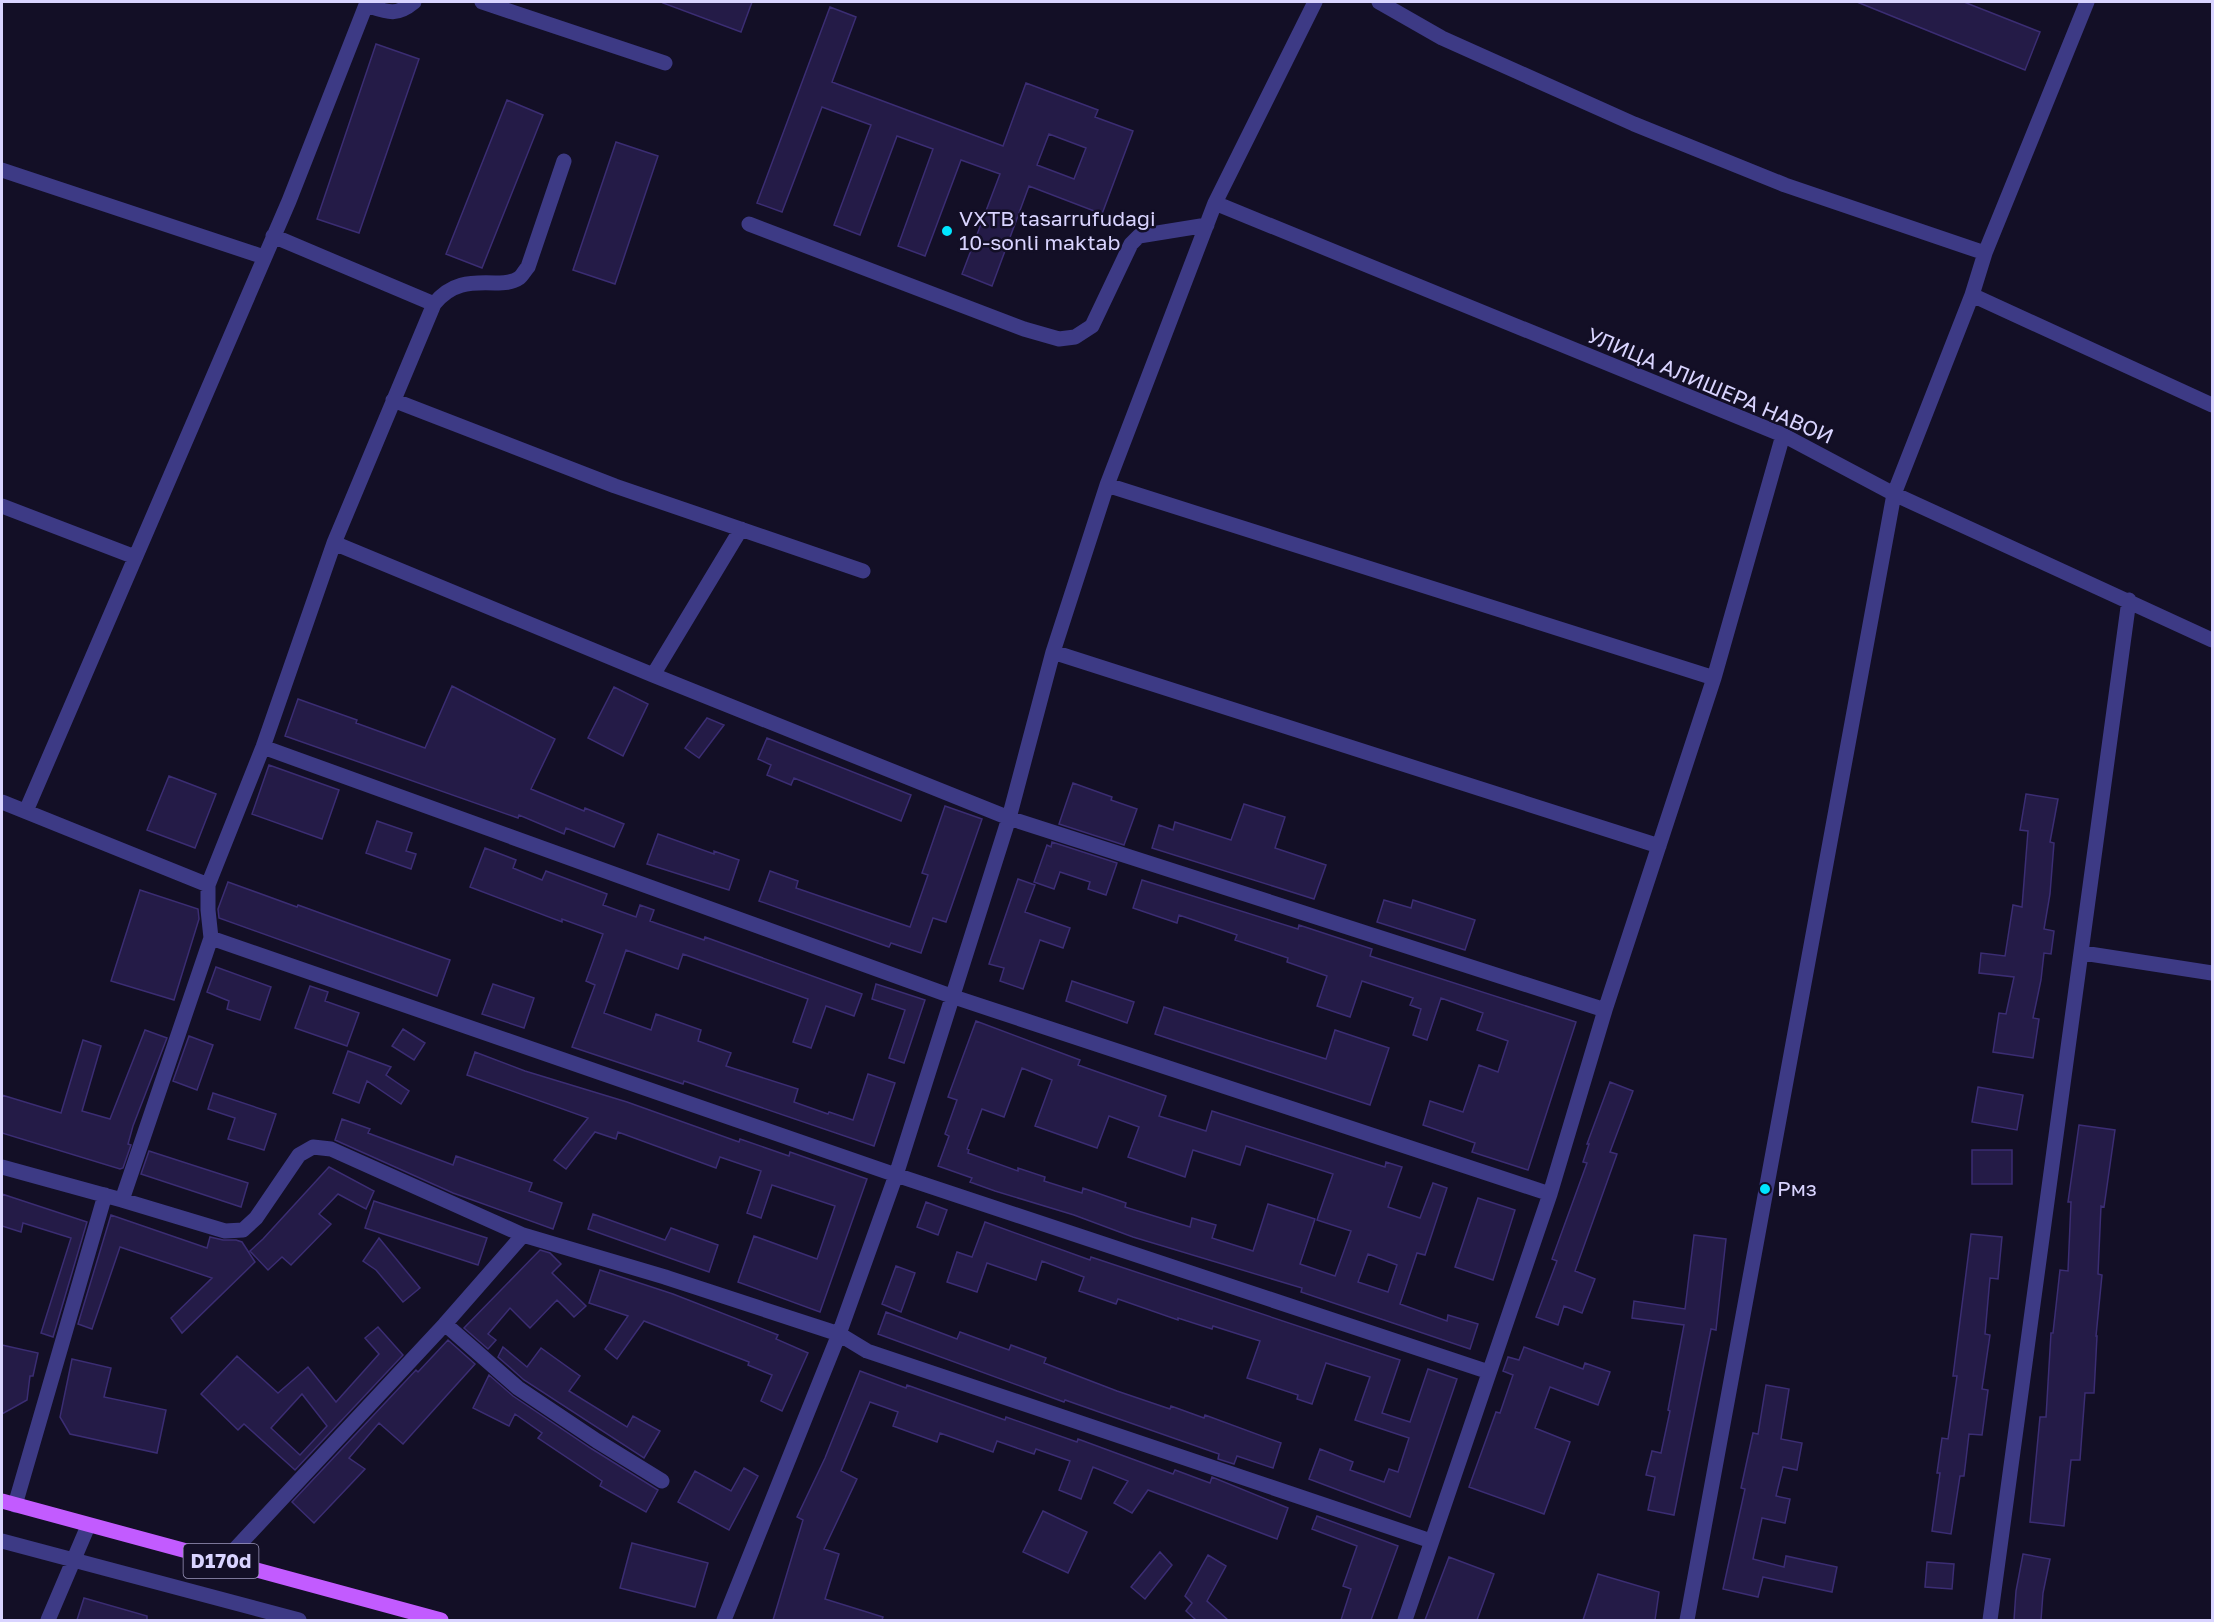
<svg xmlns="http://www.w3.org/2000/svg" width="2214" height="1622" viewBox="0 0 2214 1622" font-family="'Golos Text',sans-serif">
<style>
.building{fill:#241b47;stroke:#3b2d73;stroke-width:1.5;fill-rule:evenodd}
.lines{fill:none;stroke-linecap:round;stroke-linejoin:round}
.minor{stroke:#3d3a85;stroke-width:15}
.major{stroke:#c25bff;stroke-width:15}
.poi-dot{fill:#00e5ff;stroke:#130f26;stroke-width:2}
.labels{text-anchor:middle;stroke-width:5;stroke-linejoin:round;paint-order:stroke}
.shield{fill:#130f26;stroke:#9e99be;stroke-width:1.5}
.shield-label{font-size:20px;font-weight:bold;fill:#d9d4ff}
.poi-label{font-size:21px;fill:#d9d4ff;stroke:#130f26;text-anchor:start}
.street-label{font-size:21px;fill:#d9d4ff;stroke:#130f26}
</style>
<rect width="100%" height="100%" fill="#130f26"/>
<path class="building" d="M664 2H752L741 32 663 3Z
M1857 2H1964L2040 32 2025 70Z
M830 7 856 17 832 82 1003 146 1026 83 1098 110 1095 117 1133 131 1102 214 1029 186 992 286 962 274 1000 174 961 160 925 256 898 246 933 149 897 136 860 235 834 225 871 125 822 107 782 212 757 203ZM1049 134 1086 148 1074 179 1037 165Z
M376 44 419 59 359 233 317 219Z
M507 100 543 115 482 268 446 254Z
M616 142 658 156 615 284 573 270Z
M452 686 555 739 531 789 584 811 585 808 624 824 614 847 566 828 564 834 519 815 518 818 285 736 298 699 357 720 356 723 425 748Z
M614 687 648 704 623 756 588 738Z
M707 718 724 725 699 758 685 748Z
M767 738 911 795 901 821 794 778 791 785 767 775 771 765 758 759Z
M269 765 339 790 322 839 252 814Z
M169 776 216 794 195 848 147 830Z
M1073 783 1112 797 1111 800 1137 809 1124 845 1059 824Z
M2026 794 2058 799 2050 842 2054 843 2050 894 2044 929 2054 931 2051 954 2044 953 2041 980 2033 1018 2039 1019 2033 1058 1993 1052 1999 1013 2006 1014 2014 977 1979 973 1981 953 2005 956 2013 905 2022 907 2028 831 2020 830Z
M1244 804 1285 817 1275 848 1326 865 1314 899 1152 848 1159 825 1173 830 1175 822 1231 840Z
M945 806 982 819 946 922 933 918 921 953 891 943 889 947 759 901 770 871 798 881 796 888 910 927 928 875 922 873Z
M377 821 412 833 406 851 416 854 411 869 366 853Z
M658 834 714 854V851L739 860 729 890 647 864Z
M1052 842 1117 863 1106 895 1088 889 1090 882 1060 872 1054 889 1034 882 1047 845 1051 847Z
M485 848 516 860 513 868 542 880 546 871 607 894 603 905 636 917 640 905 654 910 650 921 704 940 705 937 862 994 854 1016 826 1006 811 1048 793 1042 808 999 683 954 678 969 626 950 604 1013 651 1030 656 1014 701 1030 698 1041 731 1053 726 1066 798 1089 794 1102 828 1114 829 1112 853 1120 868 1074 895 1083 874 1146 684 1081 683 1084 572 1047 595 985 586 981 603 934 562 919V922L470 887Z
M1018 879 1035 885 1025 912 1070 928 1063 948 1040 940 1023 989 1000 981 1004 968 989 964Z
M1142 880 1298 929 1299 925 1372 949 1370 956 1576 1022 1528 1170 1472 1152 1475 1143 1423 1125 1430 1101 1463 1112 1479 1065 1498 1072 1508 1041 1477 1030 1483 1013 1441 998 1427 1040 1413 1035 1421 1009 1410 1005 1413 998 1362 981 1350 1017 1317 1006 1327 976 1287 962 1288 958 1235 940 1237 935 1179 915 1177 923 1133 908Z
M228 882 297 907 298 905 450 960 437 996 219 918 218 909Z
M140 890 198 909 199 919 174 1000 111 981Z
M1384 900 1411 908 1413 900 1475 920 1465 950 1377 922Z
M216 967 271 987 260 1020 227 1009 229 1001 207 992Z
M1072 981 1134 1002 1127 1023 1066 1001Z
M493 984 534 998 524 1028 482 1014Z
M876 984 925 1000 904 1063 889 1058 905 1010 872 999Z
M310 986 328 992 325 1001 359 1013 347 1046 295 1028Z
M1164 1007 1326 1059 1335 1030 1389 1048 1370 1105 1155 1034Z
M976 1021 1080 1060 1078 1065 1166 1096 1159 1116 1206 1131 1212 1111 1385 1167 1386 1162 1402 1167 1388 1207 1420 1218 1433 1183 1447 1188 1425 1255 1417 1253 1400 1304 1447 1321 1448 1315 1478 1324 1470 1349 1301 1292 1302 1288 1133 1237 1074 1215 995 1191 970 1182 972 1178 938 1166 949 1136 945 1134 957 1100 948 1097ZM1022 1068 1052 1080 1035 1126 1097 1148 1109 1116 1139 1127 1128 1157 1185 1177 1193 1150 1240 1165 1246 1146 1333 1174 1317 1220 1351 1231 1335 1276 1300 1264 1315 1219 1268 1204 1253 1251 1212 1238 1216 1225 1192 1218 1190 1227 1125 1207 1126 1203 1083 1188 1082 1193 1044 1181 1045 1177 1018 1168V1171L968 1153 969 1150 967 1149 982 1109 1004 1117ZM1368 1254 1397 1265 1388 1292 1358 1282Z
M403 1029 425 1043 414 1060 392 1046Z
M145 1030 167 1038 133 1126 128 1144 131 1145 123 1168 120 1169 2 1133V1095L61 1113 83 1040 101 1046 82 1111 110 1119Z
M189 1036 213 1045 197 1090 173 1081Z
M348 1051 391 1067 386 1075 409 1091 401 1104 367 1081 359 1103 333 1093Z
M475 1052 525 1071 627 1102 739 1142 740 1139 789 1156 790 1152 867 1179 820 1312 738 1282 754 1236 817 1259 835 1206 772 1185 761 1218 747 1213 761 1171 720 1157 716 1168 618 1132 616 1139 595 1132 566 1169 554 1160 588 1118 467 1075Z
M1610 1082 1633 1091 1610 1152 1617 1154 1575 1271 1595 1279 1582 1313 1564 1306 1558 1325 1536 1317 1557 1261 1552 1259 1587 1163 1583 1162 1589 1144H1587Z
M1978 1087 2023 1095 2017 1130 1972 1122Z
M213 1093 276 1114 264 1150 228 1139 235 1118 208 1109Z
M342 1119 370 1129 368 1133 453 1165 456 1156 532 1183 529 1191 562 1203 553 1229 453 1193 335 1140Z
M2079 1125 2115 1130 2104 1207 2101 1206 2098 1274 2102 1275 2096 1336H2097L2094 1393H2085L2080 1460H2071L2064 1526 2030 1522 2040 1417H2046L2051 1333H2053L2060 1270 2068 1271 2071 1202H2068Z
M1972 1150H2012V1184H1972Z
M149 1151 248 1183 241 1207 141 1174Z
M329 1167 374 1191 366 1209 338 1194 319 1214 331 1224 291 1265 282 1257 268 1270 250 1251 263 1239Z
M2 1194 87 1222 53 1337 41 1333 71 1238 23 1223 21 1232 2 1226Z
M1478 1198 1515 1210 1493 1280 1455 1267Z
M374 1201 487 1238 478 1265 365 1228Z
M926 1202 947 1210 938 1235 917 1227Z
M593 1214 665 1240 671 1228 718 1245 709 1272 588 1229Z
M111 1215 207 1248 210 1237 223 1240H236L242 1242 255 1262 182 1333 171 1318 212 1278 120 1247 92 1329 78 1324Z
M985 1222 1090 1260 1091 1257 1400 1360 1382 1413 1410 1422 1428 1369 1457 1379 1410 1517 1309 1479 1320 1449 1353 1462 1350 1470 1384 1482 1389 1469 1398 1472 1409 1438 1355 1420 1370 1377 1326 1363 1312 1404 1297 1399 1298 1395 1247 1378 1260 1341 1213 1326 1212 1329 1178 1318V1320L1118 1299 1116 1304 1079 1291 1084 1277 1042 1261 1036 1280 987 1263 977 1292 947 1282 957 1252 972 1257Z
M1971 1234 2002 1237 1998 1279 1990 1278 1985 1334 1990 1335 1982 1389 1988 1390 1982 1435 1969 1434 1964 1476H1960L1951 1534 1932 1531 1940 1473H1937L1942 1438 1948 1439 1957 1376H1953Z
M1694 1235 1726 1239 1716 1330 1711 1329 1674 1515 1648 1510 1655 1477 1646 1475 1652 1451 1661 1453 1670 1411 1668 1410 1684 1325 1632 1318 1634 1301 1685 1309Z
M379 1238 420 1288 403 1302 376 1270 363 1261Z
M540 1250 550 1253 561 1264 552 1273 586 1306 574 1317 557 1300 530 1328 510 1308 488 1334 496 1340 488 1349 464 1328Z
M896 1266 915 1273 901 1312 882 1304Z
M600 1270 673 1294 778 1335 776 1339 808 1353 782 1411 761 1401 772 1375 748 1365 749 1362 644 1321 617 1359 605 1349 628 1316 589 1303Z
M886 1312 957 1339 960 1332 1009 1350 1011 1345 1046 1358 1044 1363 1117 1391 1170 1409 1171 1406 1204 1418 1205 1415 1281 1443 1273 1468 1237 1456 1234 1464 1218 1459 1219 1454 1102 1413 1065 1400 1064 1402 878 1334Z
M378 1327 403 1355 295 1470 244 1424 238 1430 201 1394 237 1356 278 1393 308 1367 336 1402 379 1354 365 1338ZM302 1394 327 1426 300 1455 271 1428Z
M448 1340 475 1364 403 1444 379 1423 349 1458 365 1469 314 1523 292 1502 416 1370 418 1372Z
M2 1345 38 1353 33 1376H30L27 1400 2 1414Z
M503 1347 527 1367 541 1348 580 1376 569 1391 627 1427 633 1416 660 1431 644 1458 524 1380 498 1357Z
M1524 1347 1583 1369 1585 1363 1610 1372 1598 1405 1550 1387 1535 1428 1570 1442 1544 1514 1469 1487 1496 1412 1500 1413 1513 1375 1503 1371 1508 1357 1519 1360Z
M72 1359 111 1368 104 1397 166 1410 157 1453 70 1434 60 1417Z
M860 1371 906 1388 907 1385 1005 1420 1006 1417 1077 1442 1078 1439 1173 1474 1175 1470 1210 1483 1212 1477 1288 1508 1277 1539 1148 1490 1132 1513 1114 1503 1128 1481 1093 1467 1081 1499 1059 1490 1070 1461 1036 1449 1034 1454 997 1441 993 1452 940 1433 937 1442 893 1426 898 1412 870 1402 841 1471 857 1479 824 1549 839 1554 825 1599 883 1617 882 1620H773L803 1520 797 1517 825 1458Z
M489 1375 513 1396 592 1449 658 1490 646 1512 600 1486 602 1481 538 1438 542 1433 515 1414 509 1426 473 1408Z
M1766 1385 1789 1389 1781 1439 1802 1443 1797 1470 1783 1467 1776 1496 1790 1499 1785 1523 1762 1518 1753 1559 1784 1567 1786 1556 1837 1567 1832 1592 1763 1577 1758 1597 1723 1589 1745 1489 1741 1488 1753 1433 1758 1434Z
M744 1468 758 1476 729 1530 678 1502 695 1471 731 1491Z
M1043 1511 1087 1532 1068 1573 1023 1552Z
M1317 1516 1398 1546 1371 1620H1341L1351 1589 1343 1586 1357 1546 1312 1529Z
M632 1543 708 1563 695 1607 620 1588Z
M1160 1552 1172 1565 1145 1599 1131 1587Z
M2023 1554 2050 1559 2043 1593 2041 1620H2014L2016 1591Z
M1208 1555 1226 1566 1207 1601 1228 1620H1196L1186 1611 1192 1603 1185 1596Z
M1449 1557 1494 1574 1477 1620H1425Z
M1927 1562 1954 1564 1952 1589 1925 1587Z
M1598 1574 1659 1592 1655 1620H1583Z
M84 1598 147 1616V1620H77Z"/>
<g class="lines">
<path class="minor" d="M482 2 665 63
M1379 2 1442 38 1634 124 1785 185 1985 253
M2 170 264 257
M1215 203 1783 435 1894 494 2212 640
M749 224 1024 329 1059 339 1075 337 1092 326 1131 244 1139 236 1207 225
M1972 295 2212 405
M434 304C451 283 469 282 495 283 503 283 512 283 519 278 522 276 525 270 528 267L564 161
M393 400 615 486 863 571
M1107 485 1714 678
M2 506 135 557
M334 543 653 675 1009 818 1605 1010
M1053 652 1659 846
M653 675 741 529
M263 747 951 996 1550 1194
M2 802 208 885
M26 811 289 201 366 5C387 12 396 17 414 2
M211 938 896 1175 1489 1372
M2083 953 2212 973
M2 1167 122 1200 225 1231 243 1230 256 1218 299 1155 313 1147 331 1149 523 1235 665 1277 839 1334 867 1351 1431 1541
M122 1200 211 938 208 910V885L263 747 334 543 434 304 273 236
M445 1324 518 1388 597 1441 662 1481
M15 1505 105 1195
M2 1541 299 1620
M223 1562 445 1324 523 1235
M48 1620 88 1526
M724 1620 839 1334 896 1175 1009 818 1053 652 1107 485 1215 203 1315 2
M1405 1620 1550 1194 1605 1010 1714 678 1783 435
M1687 1620 1894 494 1972 295 1985 253 2087 2
M1990 1620 2129 600"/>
<path class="major" d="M2 1501 441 1620"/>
</g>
<g class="poi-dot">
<circle cx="947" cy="231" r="6"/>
<circle cx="1765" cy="1189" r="6"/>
</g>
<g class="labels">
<rect class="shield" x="183.5" y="1544" width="75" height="34" rx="4.5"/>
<g class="shield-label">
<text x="221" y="1568">D170d</text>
</g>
<g class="poi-label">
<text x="959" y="226">VXTB tasarrufudagi<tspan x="959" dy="24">10-sonli maktab</tspan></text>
<text x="1777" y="1196">Рмз</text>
</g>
<g class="street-label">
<text transform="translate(1710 386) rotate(23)" y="7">УЛИЦА АЛИШЕРА НАВОИ</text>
</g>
</g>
<rect width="2214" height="1622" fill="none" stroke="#d9d4ff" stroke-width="6"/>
</svg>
